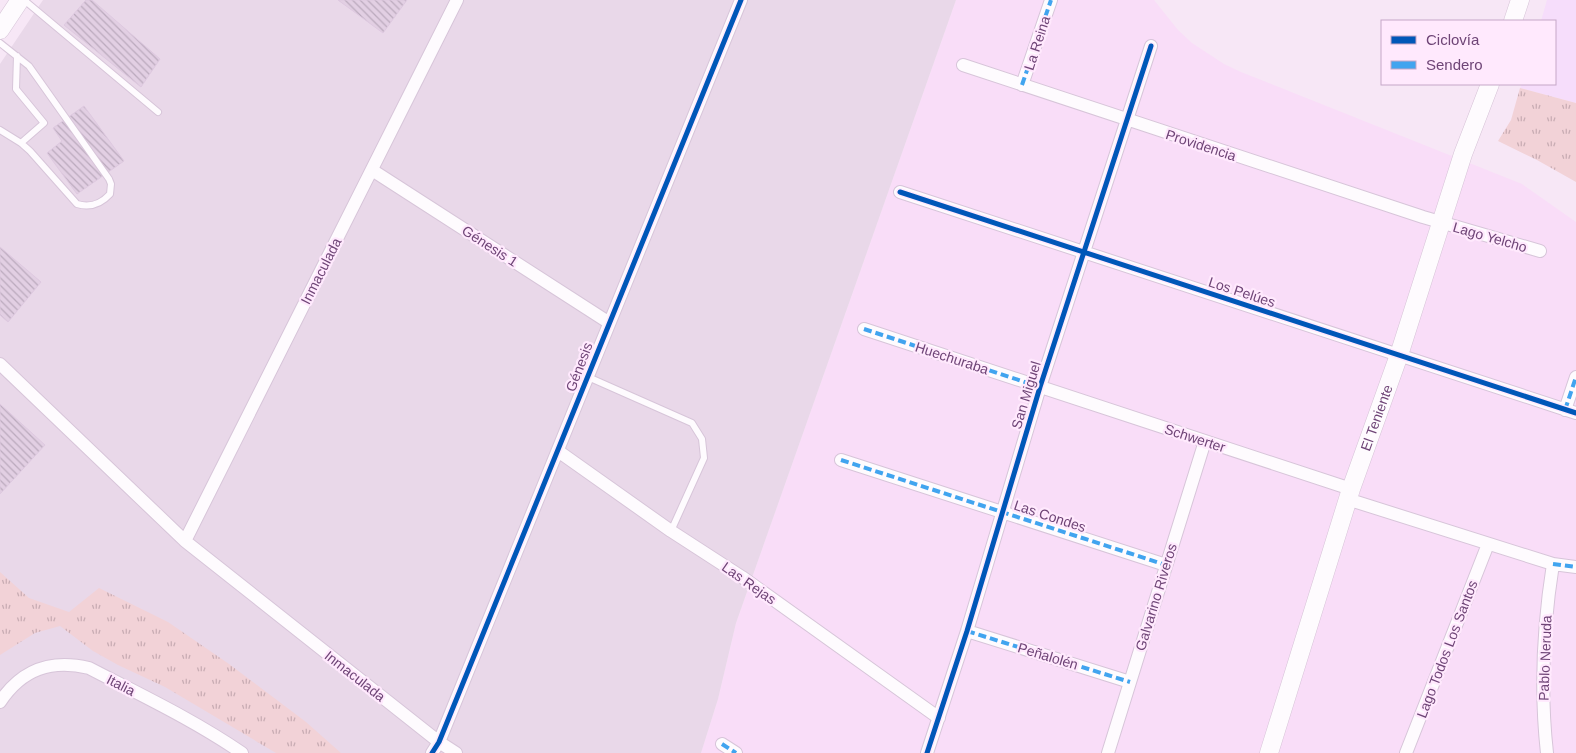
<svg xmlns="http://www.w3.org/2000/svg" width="1576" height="753" viewBox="0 0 1576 753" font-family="Arial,sans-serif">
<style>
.residential{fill:#f9ddf8}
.commercial{fill:#f6ddfb}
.industrial{fill:#e9d8e9}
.grass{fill:url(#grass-tufts)}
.building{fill:url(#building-back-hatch);stroke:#dec9e0}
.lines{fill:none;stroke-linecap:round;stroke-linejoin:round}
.lane-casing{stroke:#d7c5d9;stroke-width:8}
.street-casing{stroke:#d7c5d9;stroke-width:14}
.secondary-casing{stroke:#d6c3d7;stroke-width:19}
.lane{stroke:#fefbfe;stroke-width:6}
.street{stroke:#fefbfe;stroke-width:12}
.secondary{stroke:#fefbfe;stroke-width:18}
.quiet{stroke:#41a4ef;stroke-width:4;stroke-dasharray:8 4;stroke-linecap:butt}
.cycleway-casing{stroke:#ffe9fd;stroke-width:8}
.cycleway{stroke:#0057b8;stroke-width:5}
.labels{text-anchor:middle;stroke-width:4.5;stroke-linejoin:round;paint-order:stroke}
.street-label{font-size:14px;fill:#6f4577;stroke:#ffe9fd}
</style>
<defs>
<pattern id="grass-tufts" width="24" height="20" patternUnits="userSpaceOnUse" patternTransform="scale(1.25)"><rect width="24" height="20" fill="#f2d2d7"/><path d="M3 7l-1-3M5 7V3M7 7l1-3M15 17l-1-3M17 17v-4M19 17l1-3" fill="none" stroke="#c8acb3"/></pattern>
<pattern id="building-back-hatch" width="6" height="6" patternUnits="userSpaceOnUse" patternTransform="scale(1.25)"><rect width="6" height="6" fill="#e2cfe3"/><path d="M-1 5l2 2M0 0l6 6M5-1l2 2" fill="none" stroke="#bbaabd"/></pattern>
</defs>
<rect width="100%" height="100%" fill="#f7e7f6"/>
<path class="residential" d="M956 0H1154L1178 30 1192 43 1224 64 1241 72 1522 184 1576 222V753H701L718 699 736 623Z"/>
<path class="commercial" d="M1547 0H1576V103L1520 88 1522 84H1555V21H1541Z"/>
<path class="industrial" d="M43 0H956L736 623 718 699 701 753H0V64Z"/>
<path class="grass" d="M1520 88 1576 103V182L1537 160 1498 141 1511 120Z
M0 572 29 598 69 612 99 588 168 622 229 664 306 722 341 753H276L165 687 118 665 93 651 60 626 35 633 0 655Z"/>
<path class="building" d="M86 0H92L160 59 141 87 64 25Z
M338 0H407L383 33Z
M84 106 124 161 77 194 47 153 62 141 53 128Z
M0 247 41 282 8 322 0 315Z
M0 404 45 445 0 494Z"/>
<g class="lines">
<g class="lane-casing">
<path id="lane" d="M24 0 158 112
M0 43 29 66 109 179 111 184 110 194C101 204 91 208 77 204L30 151 21 143 0 130
M17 56 16 89 44 123 21 143
M588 377 692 423 702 439 704 458 671 531"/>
</g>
<g class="street-casing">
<path id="street" d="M963 65 1423 217 1540 251
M1022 85 1051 0
M372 170 608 322
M900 192 1576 413
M864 329 1351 489
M0 364 185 541 439 742 456 753
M1565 410 1576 377
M558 451 671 531 742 577 939 718
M841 460 1166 565
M1347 499 1553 564 1576 567
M185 541 457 0
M967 631 1130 682
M0 702C22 669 51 659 89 668 141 695 194 720 242 753
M722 744 736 753
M432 753 439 742 741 0
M927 753 967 631 1040 387 1151 46
M1108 753 1205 441
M1406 753 1488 544
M1547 753C1540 690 1543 627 1553 564"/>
</g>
<g class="secondary-casing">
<g id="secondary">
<path d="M1513 21 1520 0"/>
<path d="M0 30 20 0"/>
<path id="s1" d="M1269 753 1351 489 1399 355 1463 154 1490 84"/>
</g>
</g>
<use href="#lane" class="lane"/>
<use href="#street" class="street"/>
<use href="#secondary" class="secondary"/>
<path class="quiet" d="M1022 85 1051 0
M864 329 1040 387
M1565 410 1576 377
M841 460 1166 565
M1553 564 1576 567
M967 631 1130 682
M722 744 736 753"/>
<g class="cycleway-casing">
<path id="cycleway" d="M900 192 1576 413
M432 753 439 742 741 0
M927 753 967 631 1040 387 1151 46"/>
</g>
<use href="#cycleway" class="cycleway"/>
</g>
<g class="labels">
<g class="street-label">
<text transform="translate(1037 43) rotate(-72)" y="5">La Reina</text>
<text transform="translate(1201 145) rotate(18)" y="5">Providencia</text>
<text transform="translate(1490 237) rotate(16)" y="5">Lago Yelcho</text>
<text transform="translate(490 246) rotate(33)" y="5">Génesis 1</text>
<text transform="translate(321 271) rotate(-63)" y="5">Inmaculada</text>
<text transform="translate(1242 292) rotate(18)" y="5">Los Pelúes</text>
<text transform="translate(952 358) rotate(18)" y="5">Huechuraba</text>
<text transform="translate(579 367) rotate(-69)" y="5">Génesis</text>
<text transform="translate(1026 395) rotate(-73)" y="5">San Miguel</text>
<text dy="5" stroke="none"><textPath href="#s1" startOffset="352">El Teniente</textPath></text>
<text transform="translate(1195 438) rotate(18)" y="5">Schwerter</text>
<text transform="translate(1050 516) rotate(18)" y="5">Las Condes</text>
<text transform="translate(749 583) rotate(35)" y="5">Las Rejas</text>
<text transform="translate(1156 597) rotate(-73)" y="5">Galvarino Riveros</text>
<text transform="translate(1447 649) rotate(-69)" y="5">Lago Todos Los Santos</text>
<text transform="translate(1048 656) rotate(17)" y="5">Peñalolén</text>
<text transform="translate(1545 658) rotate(-88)" y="5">Pablo Neruda</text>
<text transform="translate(355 676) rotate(38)" y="5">Inmaculada</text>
<text transform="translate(121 685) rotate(27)" y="5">Italia</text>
</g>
</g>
<rect x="1381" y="20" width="175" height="65" fill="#ffe9fd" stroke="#c5a7c7"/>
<rect x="1391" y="36" width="25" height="8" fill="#0057b8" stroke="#c5a7c7"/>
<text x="1426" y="45" font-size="15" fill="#6f4577">Ciclovía</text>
<rect x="1391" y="61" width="25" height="8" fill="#41a4ef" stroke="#c5a7c7"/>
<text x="1426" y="70" font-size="15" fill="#6f4577">Sendero</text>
</svg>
